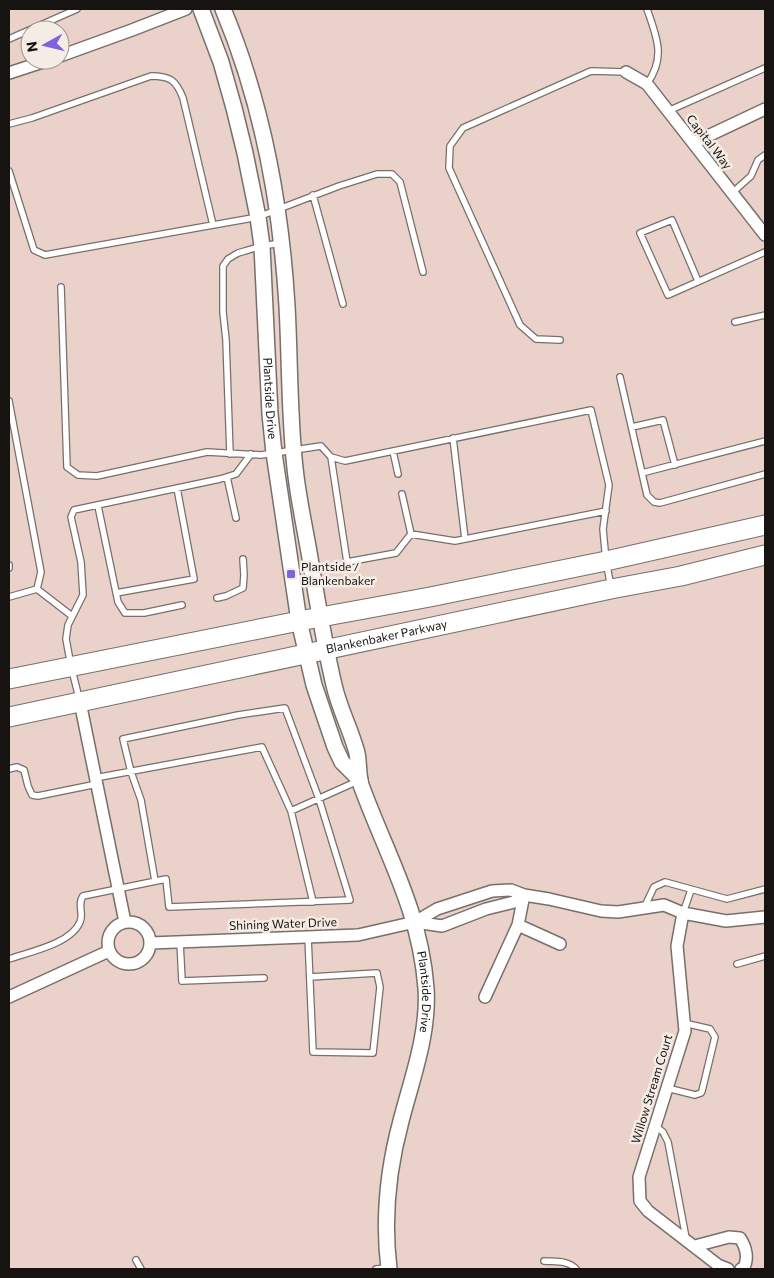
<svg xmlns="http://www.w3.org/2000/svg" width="774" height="1278" viewBox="0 0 774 1278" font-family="Commissioner,sans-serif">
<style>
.industrial{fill:#ead1ca;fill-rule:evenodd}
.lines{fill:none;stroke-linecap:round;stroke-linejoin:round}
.service-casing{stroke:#776f6a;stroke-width:8}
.minor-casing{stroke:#776f6a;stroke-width:14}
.tertiary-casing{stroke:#776f6a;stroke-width:18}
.primary-casing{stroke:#776f6a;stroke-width:21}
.service{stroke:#fff;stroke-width:5.5}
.minor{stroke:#fff;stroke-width:11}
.tertiary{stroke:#fff;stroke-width:15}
.primary{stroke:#fff;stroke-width:19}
.poi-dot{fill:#7f62dd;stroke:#f5ece6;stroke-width:2}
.labels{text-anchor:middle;stroke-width:5;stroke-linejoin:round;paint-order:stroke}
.street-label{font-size:12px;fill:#161311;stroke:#f5ece6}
.poi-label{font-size:12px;fill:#161311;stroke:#f5ece6;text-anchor:start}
</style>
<rect width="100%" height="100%" fill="#e8dfd9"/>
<path class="industrial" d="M9 9H765V1269H9ZM30 30H60V60H30Z"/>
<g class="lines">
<g class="service-casing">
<path id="service" d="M647 9C657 38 666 57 647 84
M9 39 77 9
M668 111 765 68
M9 124 32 118 151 76C170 76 176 80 183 98L213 225
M9 171 34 250 45 255 258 217 339 186 377 174H392L400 182 423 272
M732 193 751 176 758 160 765 155
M313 195 343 304
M698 281 672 220 640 233 668 295 765 252
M61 287 67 467 78 475 97 476 207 452 261 455 321 446 331 457 345 461 591 410 609 485 603 529 606 561 611 587
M735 322 765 315
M560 340 536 339 520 325 449 168 450 146 463 128 591 71 626 72
M620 377 647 495 654 502 660 503 765 474
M9 401 41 572 37 589 72 616
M632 427 663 420 675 465
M453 438 465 539
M393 451 398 474
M230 454 226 340 223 312V266L228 259 238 253 262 246 281 243
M331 457 347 562 396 553 411 534 455 541 606 511
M642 473 765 441
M227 477 236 518
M402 494 411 534
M98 506 118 602 125 613H144L182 605
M9 565V568
M116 593 194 579 177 488
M9 597 37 589
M217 598 226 596 243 588 244 575 243 559
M79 698 71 666 66 639 68 625 83 595 81 562 71 517 74 510 220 479 236 474 251 454
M9 769 17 767 24 770 28 786 32 795 38 796 97 784
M95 778 262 747 291 811 360 780
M291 811 313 902
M644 908 654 887 665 882 727 899 765 889
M683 913 691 890
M308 937 313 1052 373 1053 380 987 377 973 310 977
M180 942 182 981 264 978
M9 959C29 952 71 944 80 922 84 914 77 904 83 896L166 879 169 907 350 900 319 799 285 708 238 715 123 739 131 772 141 800 155 881
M737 964 765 956
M667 1088 695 1095 701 1093 702 1091 715 1037 710 1029 684 1023
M655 1126 663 1132 668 1142 686 1238
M136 1260 141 1269
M544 1261C555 1262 568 1260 576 1269
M376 1269 387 1268"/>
</g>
<g class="minor-casing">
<path id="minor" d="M60 56 132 30 186 9
M626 72 647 84 765 235
M9 73 49 60
M693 143 765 109
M80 702 125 922
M524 895 518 925 560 944
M683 913 677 946 685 1031 639 1177 640 1201 648 1211 718 1265 728 1269
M415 922 442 926 486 909 514 902 524 895
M108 943a21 21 0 1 1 42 0a21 21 0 1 1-42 0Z
M150 943 358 935 415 922 437 909 492 891 511 890 524 895 549 899 601 911 618 912 664 905 683 913 726 921 765 917
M9 997 109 951
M485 997 518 925
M695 1246 729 1237 740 1238C746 1247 749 1259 743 1269H741"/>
</g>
<g class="tertiary-casing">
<g id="tertiary">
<path id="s1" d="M201 9 221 62 234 108 245 153 258 217 262 246 270 414 274 453 299 621 314 685 335 747 342 762 360 780"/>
<path id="s2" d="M223 9C262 102 281 205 287 306 290 360 289 414 295 468 298 498 305 528 310 558 317 600 324 643 334 685 339 708 351 730 357 753 359 763 358 775 361 785 387 856 420 910 426 988 429 1034 412 1078 401 1121 388 1169 383 1220 389 1269"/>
</g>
</g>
<g class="primary-casing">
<g id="primary">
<path d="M9 679 299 621 430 597 606 561 765 525"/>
<path id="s3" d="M9 717 611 589 681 576 765 555"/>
</g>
</g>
<use href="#service" class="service"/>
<use href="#minor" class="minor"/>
<use href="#tertiary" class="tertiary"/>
<use href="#primary" class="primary"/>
</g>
<rect class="poi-dot" x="286" y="569" width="10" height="10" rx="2.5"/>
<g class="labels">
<g class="street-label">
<text transform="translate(709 142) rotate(52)" y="4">Capital Way</text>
<text dy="4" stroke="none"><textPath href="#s1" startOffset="398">Plantside Drive</textPath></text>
<text dy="4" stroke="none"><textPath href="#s3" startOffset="386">Blankenbaker Parkway</textPath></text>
<text transform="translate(283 924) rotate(-2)" y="4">Shining Water Drive</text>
<text dy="4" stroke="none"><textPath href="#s2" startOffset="1010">Plantside Drive</textPath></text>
<text transform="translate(652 1089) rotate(-73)" y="4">Willow Stream Court</text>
</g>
<g class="poi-label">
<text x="301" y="571">Plantside /<tspan x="301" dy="14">Blankenbaker</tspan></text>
</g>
</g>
<rect width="774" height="1278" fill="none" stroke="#161311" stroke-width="20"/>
<g transform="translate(45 45) rotate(262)"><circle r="24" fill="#f5ece6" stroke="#9c9591"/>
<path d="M0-4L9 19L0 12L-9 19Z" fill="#7f62dd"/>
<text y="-8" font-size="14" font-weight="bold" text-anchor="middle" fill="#161311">N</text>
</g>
</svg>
